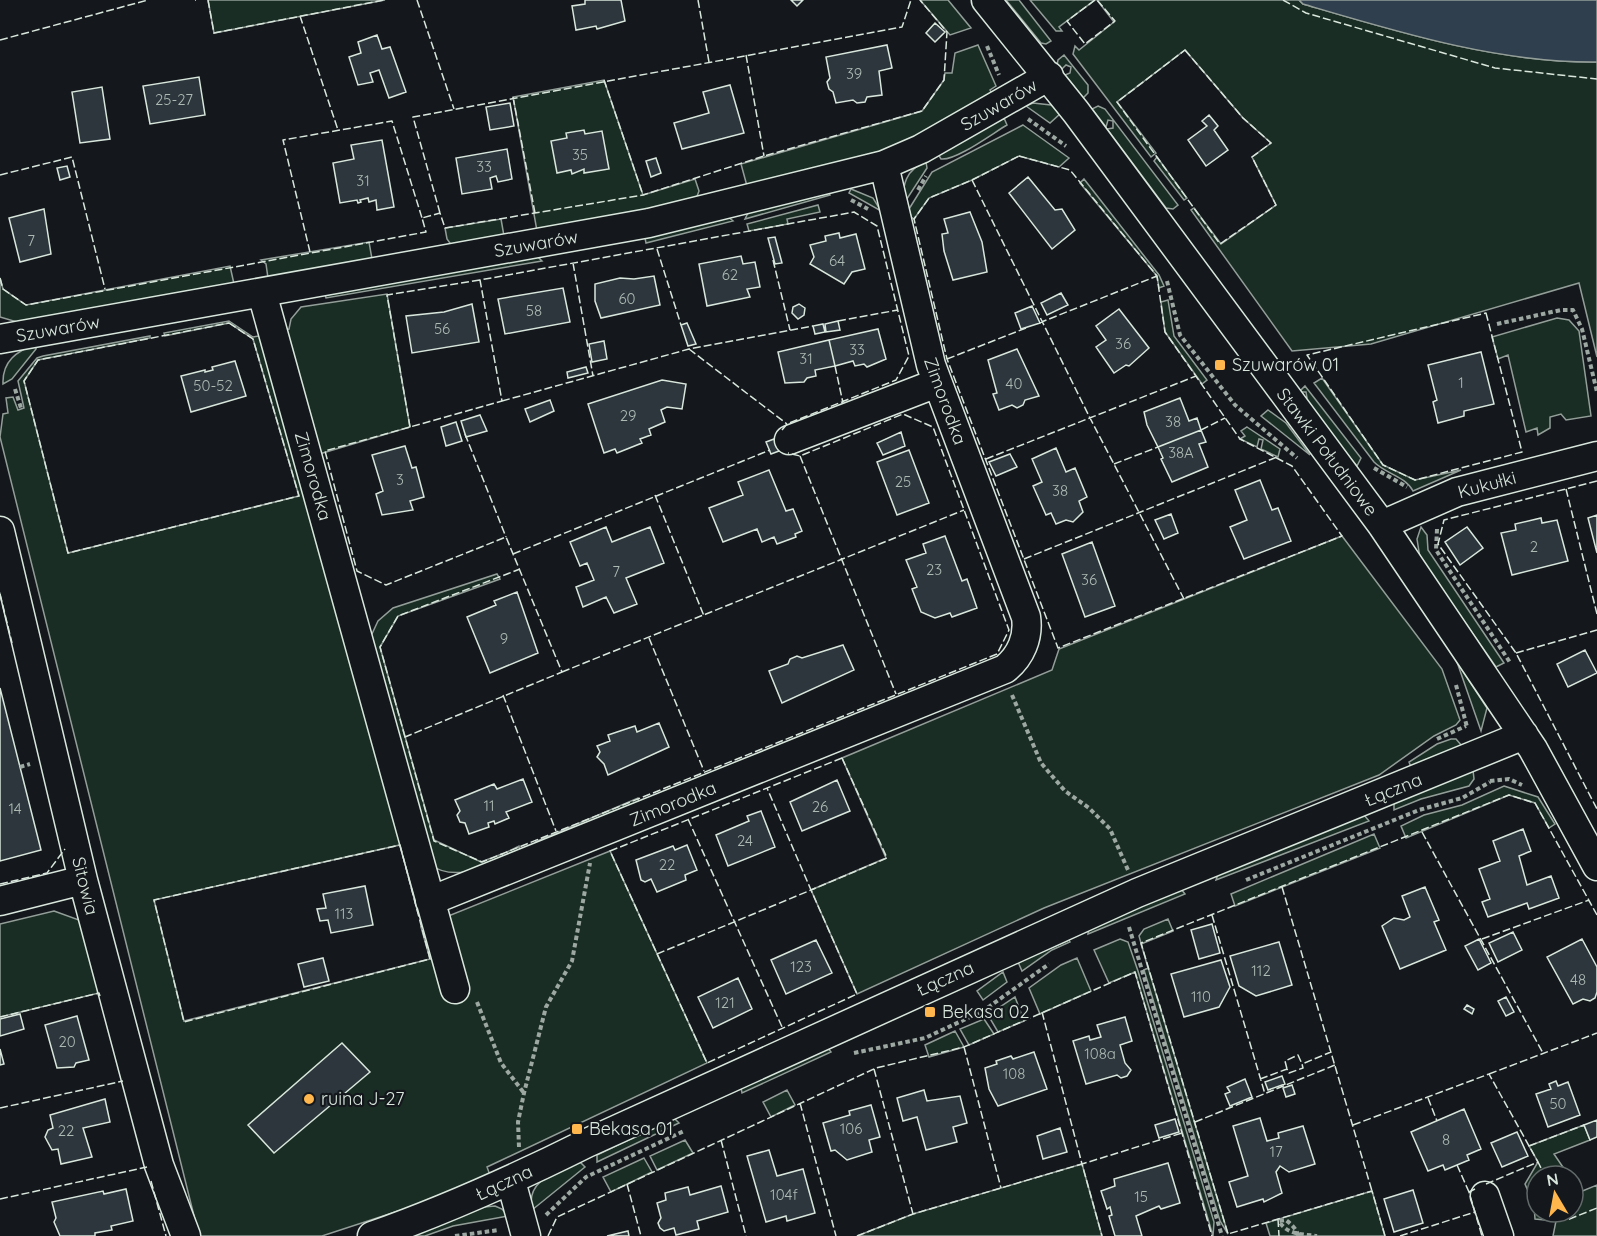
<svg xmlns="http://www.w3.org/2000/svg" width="1597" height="1236" viewBox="0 0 1597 1236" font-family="Quicksand,sans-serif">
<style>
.green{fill:#1a2d24;stroke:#939e99;stroke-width:1.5}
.water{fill:#2f3f4d;stroke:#939e99;stroke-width:1.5}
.building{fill:#2c363c;stroke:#d8e6dc;stroke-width:1.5}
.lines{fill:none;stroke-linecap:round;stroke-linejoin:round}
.minor-casing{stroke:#d8e6dc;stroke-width:31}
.path{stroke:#9da8a2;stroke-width:4;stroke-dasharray:4.5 3;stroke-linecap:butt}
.minor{stroke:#14181c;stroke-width:28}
.fence{stroke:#d8e6dc;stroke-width:1.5;stroke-dasharray:8 3;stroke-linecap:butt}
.poi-dot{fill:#ffb74d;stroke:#14181c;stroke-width:2}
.labels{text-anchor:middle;stroke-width:4.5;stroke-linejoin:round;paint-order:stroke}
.number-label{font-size:15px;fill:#adbab4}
.street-label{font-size:18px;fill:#d8e6dc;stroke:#14181c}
.poi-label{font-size:18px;fill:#d8e6dc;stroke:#14181c;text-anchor:start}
</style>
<rect width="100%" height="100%" fill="#14181c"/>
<path class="green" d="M208 0H385L214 33Z
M920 0H948L971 28 950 35Z
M1006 0H1019L1051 41 1046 44 1041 43Z
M1030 0H1095L1059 27 1062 31H1056Z
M1097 0H1299L1303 4C1398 32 1498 63 1597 62V357L1579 283 1371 344 1292 351 1191 210 1194 208 1221 244 1276 205 1252 157 1271 143 1243 118 1185 50 1117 102 1156 153 1151 157 1073 54 1075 46 1079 50 1114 22Z
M978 45 996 86 990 90 994 97 889 149 747 186 741 164 922 111 944 80 945 73H952L955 53Z
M1064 55 1088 85V93L1083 98 1065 75 1070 73 1071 67 1066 65 1061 70 1057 65 1058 60Z
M604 80 643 195 695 179 699 191 696 199 642 212 537 231 513 97Z
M1033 103 1051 105 1061 113 1050 123 1026 106Z
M1098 106 1105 109 1178 205 1173 209 1166 208 1107 129 1113 128V121L1108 120 1106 127 1092 109Z
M1004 118 1007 125C993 133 956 161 941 159L938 154Z
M1023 125 1069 158 1059 167 1019 156 972 180 929 198 914 219 911 217 909 209 932 172Z
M1157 157 1187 198 1184 200 1154 161Z
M926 162 927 168 903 205C902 185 906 169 926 162Z
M1084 179 1159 275 1164 286 1159 288 1157 276 1080 183Z
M851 189 873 198 881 211 849 193Z
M829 193 830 195 745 219 749 211Z
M818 205 820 212 787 219 788 224 749 231 747 224Z
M727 216 733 221 646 243 645 238Z
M501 219 504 236 452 246 447 239 445 228Z
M369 242 372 259 268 278 266 264 261 260Z
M536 255 542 261 326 298 324 291Z
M230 266 234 284 17 322 0 317V278L3 289 26 305Z
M387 294 410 427 316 455 284 330 289 329 291 319 301 307Z
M1168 300 1174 336 1207 380 1202 384 1165 332 1161 302Z
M1557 318 1569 320 1579 331 1591 416 1566 420 1561 414 1550 417V428L1538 435 1537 428 1526 432 1508 355 1498 359 1492 337Z
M229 321 253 337 259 336 265 343 422 912 418 913 400 845 154 900 184 1021 430 959 421 927 610 851 707 1063 487 1167 490 1175 435 1199 322 1236H199L0 437 3 414 8 413 6 398 13 397 18 410 24 408 18 381 37 358 43 356 150 336V338L38 360 24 381 68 553 299 496 253 339 229 323 165 336 164 333Z
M36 344V349L12 379 3 384C2 361 17 351 36 344Z
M1322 378 1383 465 1415 480 1461 470 1413 491C1405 476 1386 474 1374 462L1314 383Z
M1305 386 1361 458 1357 466 1301 400 1307 398 1306 392H1299Z
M1268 410 1286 423 1310 455 1261 416Z
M1247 427 1280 449 1278 457 1261 449 1263 440 1259 439 1257 447 1240 439 1245 436 1241 431Z
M1421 527 1427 535 1428 550 1504 663 1496 667 1420 558 1417 539Z
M1342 536 1442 669 1460 720 1456 725 1434 736 1379 775 1044 908 857 994 811 890 886 858 842 758 1052 670 1059 649Z
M497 574 500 579 398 616 380 647 434 840 481 862 502 854 504 857 508 855 507 852 519 846 521 853C490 864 457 885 427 863L371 636 378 621 393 608Z
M1457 662 1487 708 1481 731Z
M1451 739H1456L1462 746 1411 767 1409 762 1437 744Z
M1473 770 1474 779 1469 786 1421 799 1394 810V803Z
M1504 786 1538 797 1555 824 1549 828 1535 803 1509 795 1406 838 1401 826 1424 815 1462 805Z
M638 798 639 803 535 842Z
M1364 815 1369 821 1216 880 1218 874Z
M1374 834 1380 848 1235 906 1231 894Z
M1181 889 1185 894 1088 934 1089 927Z
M54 911 79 920 99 993 0 1017V924Z
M1168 919 1173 931 1141 944 1228 1234 1220 1221 1144 970 1148 968 1139 936 1144 929Z
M1120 939 1128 942 1138 971 1214 1222 1213 1236 1135 972 1109 983 1094 950Z
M1069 940 1070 942 1052 950 1022 971 1018 962Z
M1077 958 1091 991 1040 1014 1029 988 1061 965Z
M1003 972 1007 982 983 1000 977 991Z
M1015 997 1024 1021 998 1032 988 1015Z
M984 1019 994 1034 969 1045 960 1029Z
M955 1031 964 1047 929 1057 925 1045Z
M828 1048 831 1052 742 1093 741 1088Z
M787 1090 795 1105 771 1117 763 1102Z
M674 1118 679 1123 597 1162V1155Z
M1584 1125 1590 1140 1554 1154 1569 1176H1537V1212H1573V1181L1580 1192 1597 1185V1236H1553L1556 1221 1535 1219 1534 1205 1525 1184 1538 1162 1529 1146Z
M685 1140 693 1153 657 1170 650 1156Z
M644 1158 652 1172 611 1192 603 1177Z
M580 1162 585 1167 532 1210C525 1179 558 1172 580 1162Z
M1082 1164 1102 1236H857L913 1214Z
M1372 1191 1385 1236H1270L1266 1223Z
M495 1206 502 1209 508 1216 453 1226 425 1236H410L484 1207Z"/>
<path class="water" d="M1299 0H1597V62C1498 63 1398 32 1303 4Z"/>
<path class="building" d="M585 0H621L625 21 597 29 596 26 576 30 572 6 585 4Z
M791 0H803L797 6Z
M935 23 945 32 935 42 926 33Z
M377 35 382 49 390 47 406 92 389 98 379 70 370 73 373 82 358 85 349 57 361 53 358 42Z
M887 45 892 68 879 71 882 95 867 97 865 102 857 103 853 100 836 103 833 92 829 89 827 82 830 78 826 57Z
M199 77 205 115 150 124 143 86Z
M730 85 744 133 682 149 674 123 709 113 703 92Z
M102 87 110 139 80 143 72 92Z
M510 103 514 126 490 130 486 107Z
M1209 115 1218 126 1214 130 1228 150 1206 166 1188 140 1207 126 1202 121Z
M584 130 585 134 602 131 609 169 584 173V169L572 174 571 170 557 173 551 141 567 138 566 133Z
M382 140 394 207 377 210 376 200 369 202 368 198 360 200 361 202 358 203 357 200 340 203 333 163 354 159 351 145Z
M507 149 512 179 498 182 496 176 490 178 492 189 462 194 456 158Z
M656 158 661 173 651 177 646 161Z
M67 166 70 177 60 180 57 168Z
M1028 177 1055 210 1062 209 1075 230 1052 249 1009 193Z
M44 209 51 254 20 262 9 218Z
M970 212 982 242 987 272 953 280 944 251 942 234 948 233 944 219Z
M839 233 840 238 856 234 865 269 852 272 844 284 810 264 814 257 810 245 826 241 825 236Z
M775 237 782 263 775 264 768 238Z
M741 256 743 264 755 262 760 287 747 289 750 297 707 306 699 264Z
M654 276 660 305 601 318 595 301V284L620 278 634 279Z
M563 288 570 322 505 334 498 299Z
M1061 293 1068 305 1047 315 1041 303Z
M472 304 479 342 412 353 406 316 444 312Z
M799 304 805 308 804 315 798 319 792 313 793 307Z
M1032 306 1040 323 1021 329 1015 313Z
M1119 309 1149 348 1129 366 1126 365 1114 373 1096 347 1106 340 1096 326Z
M838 321 840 330 826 332 825 324Z
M687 323 696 344 688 346 681 325Z
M823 324 825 332 815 334 813 326Z
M878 329 886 359 867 367 864 364 855 366 853 361 835 366 829 340Z
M829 340 835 366 815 370 816 376 807 378 804 382 785 383 778 352Z
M604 341 607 359 592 362 589 344Z
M1017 349 1039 396 1025 400 1023 405 1017 408 1012 405 999 410 993 394 997 393 988 360Z
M1481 352 1494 404 1464 411V416L1438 423 1433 402 1437 400 1428 365Z
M235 361 246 396 191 412 181 376 205 370V372L213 370 212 367Z
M586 367 588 373 568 378 567 372Z
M662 380 686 384 682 409 667 407 661 410 665 422 649 429 651 435 640 439 642 443 617 453 615 449 604 453 588 404Z
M1180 398 1189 421 1197 418 1201 430 1158 447 1147 425 1144 412Z
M550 400 554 411 530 422 525 409Z
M480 415 487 431 466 437 461 421Z
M456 422 462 441 446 446 441 427Z
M1201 430 1206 442 1199 444 1208 467 1172 482 1161 459 1163 458 1158 447Z
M901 432 905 446 883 455 877 443Z
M774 439 779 451 771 454 766 442Z
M405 446 412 468 416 467 424 497 410 501 413 510 382 515 376 494 383 491 372 455Z
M1056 448 1066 472 1075 468 1087 497 1079 501 1083 512 1073 522 1066 520 1056 524 1051 513 1046 515 1033 486 1042 482 1032 459Z
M909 450 929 503 897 515 877 462Z
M1010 454 1017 467 996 476 989 462Z
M769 470 786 511 793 509 802 531 795 534 796 537 777 544 774 537 762 542 757 529 723 542 709 508 743 495 738 482Z
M1260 480 1272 510 1278 508 1291 541 1244 559 1230 527 1247 520 1235 490Z
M1171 514 1178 533 1164 539 1155 520Z
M1597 515V553L1588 518Z
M1541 518 1542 523 1557 520 1568 561 1512 575 1501 533 1516 530 1515 524Z
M606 527 612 542 650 527 664 563 626 578 637 604 614 613 606 597 583 607 576 587 594 580 587 563 580 566 570 542Z
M1467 527 1483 548 1460 565 1445 542Z
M945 536 962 581 967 579 977 608 952 617 950 613 935 618 921 612 912 589 917 587 906 560 926 553 923 544Z
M1092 542 1115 606 1085 617 1062 554Z
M517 592 538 653 490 673 467 617 496 605 494 601Z
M843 645 854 670 782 703 769 671 788 664 790 659 797 656 802 658Z
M1585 650 1597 673 1568 687 1557 664Z
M0 688 41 850 0 861Z
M659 723 669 747 608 775 604 764 597 757 600 752 597 746 610 741 608 735 635 726 637 732Z
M523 779 532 802 506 812 509 818 495 824 494 821 488 823 489 827 469 834 465 823 460 822 457 815 460 811 455 800 494 784 497 789Z
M837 780 850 811 802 831 790 802Z
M761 811 775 847 728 866 716 835 749 821 747 816Z
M1523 829 1531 851 1519 856 1527 885 1551 876 1559 898 1529 909 1527 903 1488 917 1482 902 1490 899 1479 869 1500 861 1493 841Z
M687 845 697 870 685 875 686 880 657 892 651 879 645 882 641 880 636 860 673 846 675 850Z
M365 886 373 925 331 933 328 920 320 921 317 909 326 908 323 894Z
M1425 887 1439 920 1434 922 1446 950 1400 969 1382 926 1394 918 1404 920 1410 917 1402 896Z
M1212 924 1220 953 1199 959 1191 930Z
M1513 932 1522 950 1498 962 1489 943Z
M1479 939 1491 963 1478 970 1465 946Z
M1582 939 1597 967V992L1595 998 1590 1001 1583 999 1573 1004 1547 957Z
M816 940 832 973 786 994 771 960Z
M1279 942 1292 985 1256 996 1239 986 1230 956Z
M323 958 329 981 304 987 298 964Z
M1221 960 1230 987 1219 1007 1184 1017 1171 974Z
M738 978 752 1009 713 1028 698 997Z
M1506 997 1514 1012 1506 1016 1498 1001Z
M1467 1005 1474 1009 1472 1014 1464 1009Z
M20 1014 24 1029 0 1036V1019Z
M77 1016 89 1060 76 1063 74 1067 57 1068 45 1025Z
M1125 1017 1132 1041 1120 1045 1125 1063 1131 1070 1127 1076 1121 1078 1117 1075 1086 1084 1073 1041 1089 1036 1090 1040 1101 1037 1097 1025Z
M342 1043 370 1072 274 1153 248 1125Z
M0 1049 4 1064 0 1065Z
M1034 1052 1047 1089 998 1106 989 1089 985 1068 997 1064 996 1061 1011 1056 1013 1059Z
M1282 1076 1285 1084 1268 1090 1265 1082Z
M1245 1079 1252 1097 1230 1106 1225 1094 1230 1092 1227 1087Z
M1556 1081 1558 1086 1568 1082 1580 1115 1548 1127 1536 1094 1551 1089 1549 1084Z
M1292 1085 1295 1094 1286 1097 1283 1088Z
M924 1090 927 1101 960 1096 967 1123 953 1127 957 1142 926 1150 917 1117 903 1121 897 1098Z
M105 1099 110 1122 83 1128 92 1157 61 1164 58 1149 52 1150 45 1137 48 1130 53 1128 50 1115Z
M871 1105 880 1137 869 1140 872 1152 847 1160 835 1150 831 1151 823 1123 850 1115 849 1111Z
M1464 1109 1481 1149 1467 1155 1469 1160 1445 1170 1443 1165 1428 1171 1411 1132Z
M1260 1118 1267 1141 1279 1138 1278 1133 1303 1126 1315 1164 1289 1172 1280 1166 1276 1172 1282 1193 1264 1202 1263 1199 1237 1207 1229 1182 1248 1176 1233 1126Z
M1175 1119 1179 1132 1159 1138 1155 1125Z
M1597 1120V1137L1590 1140 1584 1125Z
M1060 1128 1067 1152 1043 1159 1037 1136Z
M1517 1132 1528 1156 1502 1167 1491 1143Z
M769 1150 777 1176 803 1169 815 1213 787 1221 786 1216 766 1222 747 1156Z
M1168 1163 1180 1203 1161 1209 1159 1206 1136 1216 1142 1236H1115L1109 1216 1112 1215 1110 1207 1107 1209 1101 1191 1115 1186 1114 1179Z
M721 1186 728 1212 697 1221 699 1229 676 1235 674 1228 664 1231 660 1228 658 1223 661 1218 657 1203 666 1200 665 1193 688 1187 690 1195Z
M126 1189 133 1221 111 1226 112 1230 95 1233V1236H60L54 1222 56 1218 52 1202 103 1191 104 1194Z
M1413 1190 1423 1223 1394 1232 1384 1199Z
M628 1231 629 1236H607Z"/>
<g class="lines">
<g class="minor-casing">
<path id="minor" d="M986 0 1076 112 1382 525 1533 749 1597 866
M262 293 455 989
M0 339 649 223 884 165 921 149 1049 76
M789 440 937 383
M1382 525 1457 492 1597 456
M0 531 83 880 159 1165 186 1236
M0 901 83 880
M430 901 1005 669C1021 656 1029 637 1026 617L931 365 884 165
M511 1181 526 1236
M1485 1196 1499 1236
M372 1236C446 1210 517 1178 587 1143L1137 893 1524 735"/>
</g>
<path class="path" d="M987 46 999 75
M1028 119 1066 146
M918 190 926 176
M851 200 868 209
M1167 281 1180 335 1235 405 1297 458
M1497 324 1561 310H1573L1582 329 1597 392
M15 389 21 408
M1374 468 1407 487
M1437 529 1436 550 1511 664
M1456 685 1467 727
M1012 695 1041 763 1065 791 1089 808 1110 829 1128 870
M1437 739 1466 726
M20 767 30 764
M1490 781 1509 779 1522 785
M1246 880 1419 810 1462 798 1490 782
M1129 927 1222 1236
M477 1002 501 1063 524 1093
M854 1053 925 1038 983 1011 1049 964
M519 1147 518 1122 524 1093 546 1007 572 961 590 863
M546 1215 586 1177 684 1131
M455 1236 499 1230
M1298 1236C1297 1229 1291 1224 1286 1220L1279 1221C1287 1235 1302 1234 1317 1236"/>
<use href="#minor" class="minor"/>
<path class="fence" d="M195 0H196
M208 0 214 33 384 0
M417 0 454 109
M698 0 709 62
M1095 0 1067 21 1085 44 1115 21 1097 0
M1283 0 1306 13 1495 68 1597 79
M300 16 338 130
M0 40 148 0
M1185 50 1243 118 1271 143 1252 157 1276 205 1220 244 1117 102Z
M746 55 764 156
M604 80 643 195
M513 97 535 213
M1019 156 1070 170 1157 276 1165 332 1240 439 1292 466 1342 536 1058 648 947 359 914 219 929 198 972 180Z
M0 175 72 157 105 289
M972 180 1090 418 1184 599
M440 213 413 117 902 27 911 0
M657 249 681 325
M310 252 283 140 392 121 422 218
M773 260 790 330
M573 263 593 376
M0 278 3 289 26 305 426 232 422 218 440 213 445 228 643 195 764 156 922 111 944 80 947 32 920 0
M1486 313 1522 452 1415 480 1383 465 1307 355Z
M838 321 898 310
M229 323 253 339 299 496 68 553 24 381 38 360Z
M1039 323 1157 276
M689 349 787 424
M947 359 1026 328
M835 366 843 403
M502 401 689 349 813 326
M410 427 387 295 480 280
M782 430 787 424 896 380 909 356 877 226 854 212 480 280 502 401 325 451 357 571 386 585 506 537 562 672 405 737 434 841 482 862 997 654 1009 630 933 427 903 414 800 456 788 453
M1201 430 1225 418
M465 434 506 537
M800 456 896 694
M986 459 1196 376
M1114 464 1158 447
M1597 481 1444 520 1438 544 1516 653 1597 809
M1566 489 1597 614
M655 495 704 616
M513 554 770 450
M1024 559 1277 457
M0 594 12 643
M649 638 704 771
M1516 653 1597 630
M562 672 964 510
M503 695 556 831
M405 737 380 647 398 616 520 569
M842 758 887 858 811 890 857 994 707 1063 610 851Z
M688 819 783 1029
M1422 832 1543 1053
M400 845 430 959 184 1022 154 900Z
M0 884 47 873 65 849
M1282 887 1372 1191
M1212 915 1265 1094
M1482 939 1589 900
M657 954 811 890 767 788
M1042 1012 1082 1164 1182 1133
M0 1017 99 993 100 996
M964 1047 1001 1188
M874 1069 913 1214
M1287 1069 1285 1061 1298 1055 1302 1064
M1489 1074 1597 1033
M1260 1079 1287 1069 1289 1073 1303 1068 1302 1064 1331 1052
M1428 1098 1437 1121
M800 1103 836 1236
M0 1108 123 1081
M1195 1122 1335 1065
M1353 1125 1489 1074 1538 1162
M721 1140 746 1236
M1529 1146 1584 1125
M1457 1165 1469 1192
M151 1181 166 1236
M627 1184 641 1236
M1486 1184 1538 1162 1545 1176
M1475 1189 1469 1192 1482 1236
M0 1199 147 1167
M1563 1212 1567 1220 1597 1208
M1278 1219 1279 1236
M548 1236 557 1217 876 1068 964 1047 1135 972 1212 1236
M857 1236 913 1214 1082 1164 1102 1236
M1385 1236 1372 1191 1228 1234 1141 943 1509 795 1535 803 1597 915
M1400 1236 1475 1212"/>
</g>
<g class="poi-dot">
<rect x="1214" y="359" width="12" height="12" rx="3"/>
<rect x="924" y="1006" width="12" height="12" rx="3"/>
<circle cx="309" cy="1099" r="6"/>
<rect x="571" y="1123" width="12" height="12" rx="3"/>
</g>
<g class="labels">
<g class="number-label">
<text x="854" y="79">39</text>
<text x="174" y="105">25-27</text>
<text x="580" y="160">35</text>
<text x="484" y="172">33</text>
<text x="363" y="186">31</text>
<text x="31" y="246">7</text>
<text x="837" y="266">64</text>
<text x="730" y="280">62</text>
<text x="627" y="304">60</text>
<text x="534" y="316">58</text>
<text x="442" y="334">56</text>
<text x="1123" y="349">36</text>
<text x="857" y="355">33</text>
<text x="806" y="364">31</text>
<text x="1461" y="388">1</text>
<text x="1014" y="389">40</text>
<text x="213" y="391">50-52</text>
<text x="628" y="421">29</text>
<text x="1173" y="427">38</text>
<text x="1181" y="458">38A</text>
<text x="400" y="485">3</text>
<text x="903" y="487">25</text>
<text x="1060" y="496">38</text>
<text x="1534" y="552">2</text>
<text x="934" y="575">23</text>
<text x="616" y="577">7</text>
<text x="1089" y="585">36</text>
<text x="504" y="644">9</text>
<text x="489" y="811">11</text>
<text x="820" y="812">26</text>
<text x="15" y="814">14</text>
<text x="745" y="846">24</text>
<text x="667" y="870">22</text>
<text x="344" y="919">113</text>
<text x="801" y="972">123</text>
<text x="1261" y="976">112</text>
<text x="1578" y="985">48</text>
<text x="1201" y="1002">110</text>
<text x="725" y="1008">121</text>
<text x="67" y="1047">20</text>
<text x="1100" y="1059">108a</text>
<text x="1014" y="1079">108</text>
<text x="1558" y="1109">50</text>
<text x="851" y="1134">106</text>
<text x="66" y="1136">22</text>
<text x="1446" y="1145">8</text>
<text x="1276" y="1157">17</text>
<text x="784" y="1200">104f</text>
<text x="1141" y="1202">15</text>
</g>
<g class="street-label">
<text transform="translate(999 105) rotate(-30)" y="6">Szuwarów</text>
<text transform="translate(536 244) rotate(-10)" y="6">Szuwarów</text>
<text transform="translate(58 329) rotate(-10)" y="6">Szuwarów</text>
<text transform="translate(945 401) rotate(70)" y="6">Zimorodka</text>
<text transform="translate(1327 452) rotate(53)" y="6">Stawki Południowe</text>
<text transform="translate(313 476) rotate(74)" y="6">Zimorodka</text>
<text transform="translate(1487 485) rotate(-15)" y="6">Kukułki</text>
<text transform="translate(1393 790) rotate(-22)" y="6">Łączna</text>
<text transform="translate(673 804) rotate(-22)" y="6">Zimorodka</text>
<text transform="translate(85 886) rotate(76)" y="6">Sitowia</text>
<text transform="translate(945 979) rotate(-24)" y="6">Łączna</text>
<text transform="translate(504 1183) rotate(-25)" y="6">Łączna</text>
</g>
<g class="poi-label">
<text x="1232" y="371">Szuwarów 01</text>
<text x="942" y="1018">Bekasa 02</text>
<text x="321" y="1105">ruina J-27</text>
<text x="589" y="1135">Bekasa 01</text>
</g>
</g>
<g transform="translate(1555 1194) rotate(350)"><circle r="28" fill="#14181c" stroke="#626a69" stroke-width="1.5"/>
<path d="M0-4.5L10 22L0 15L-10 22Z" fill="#ffb74d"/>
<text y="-9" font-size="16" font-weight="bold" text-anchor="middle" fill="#d8e6dc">N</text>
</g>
</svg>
